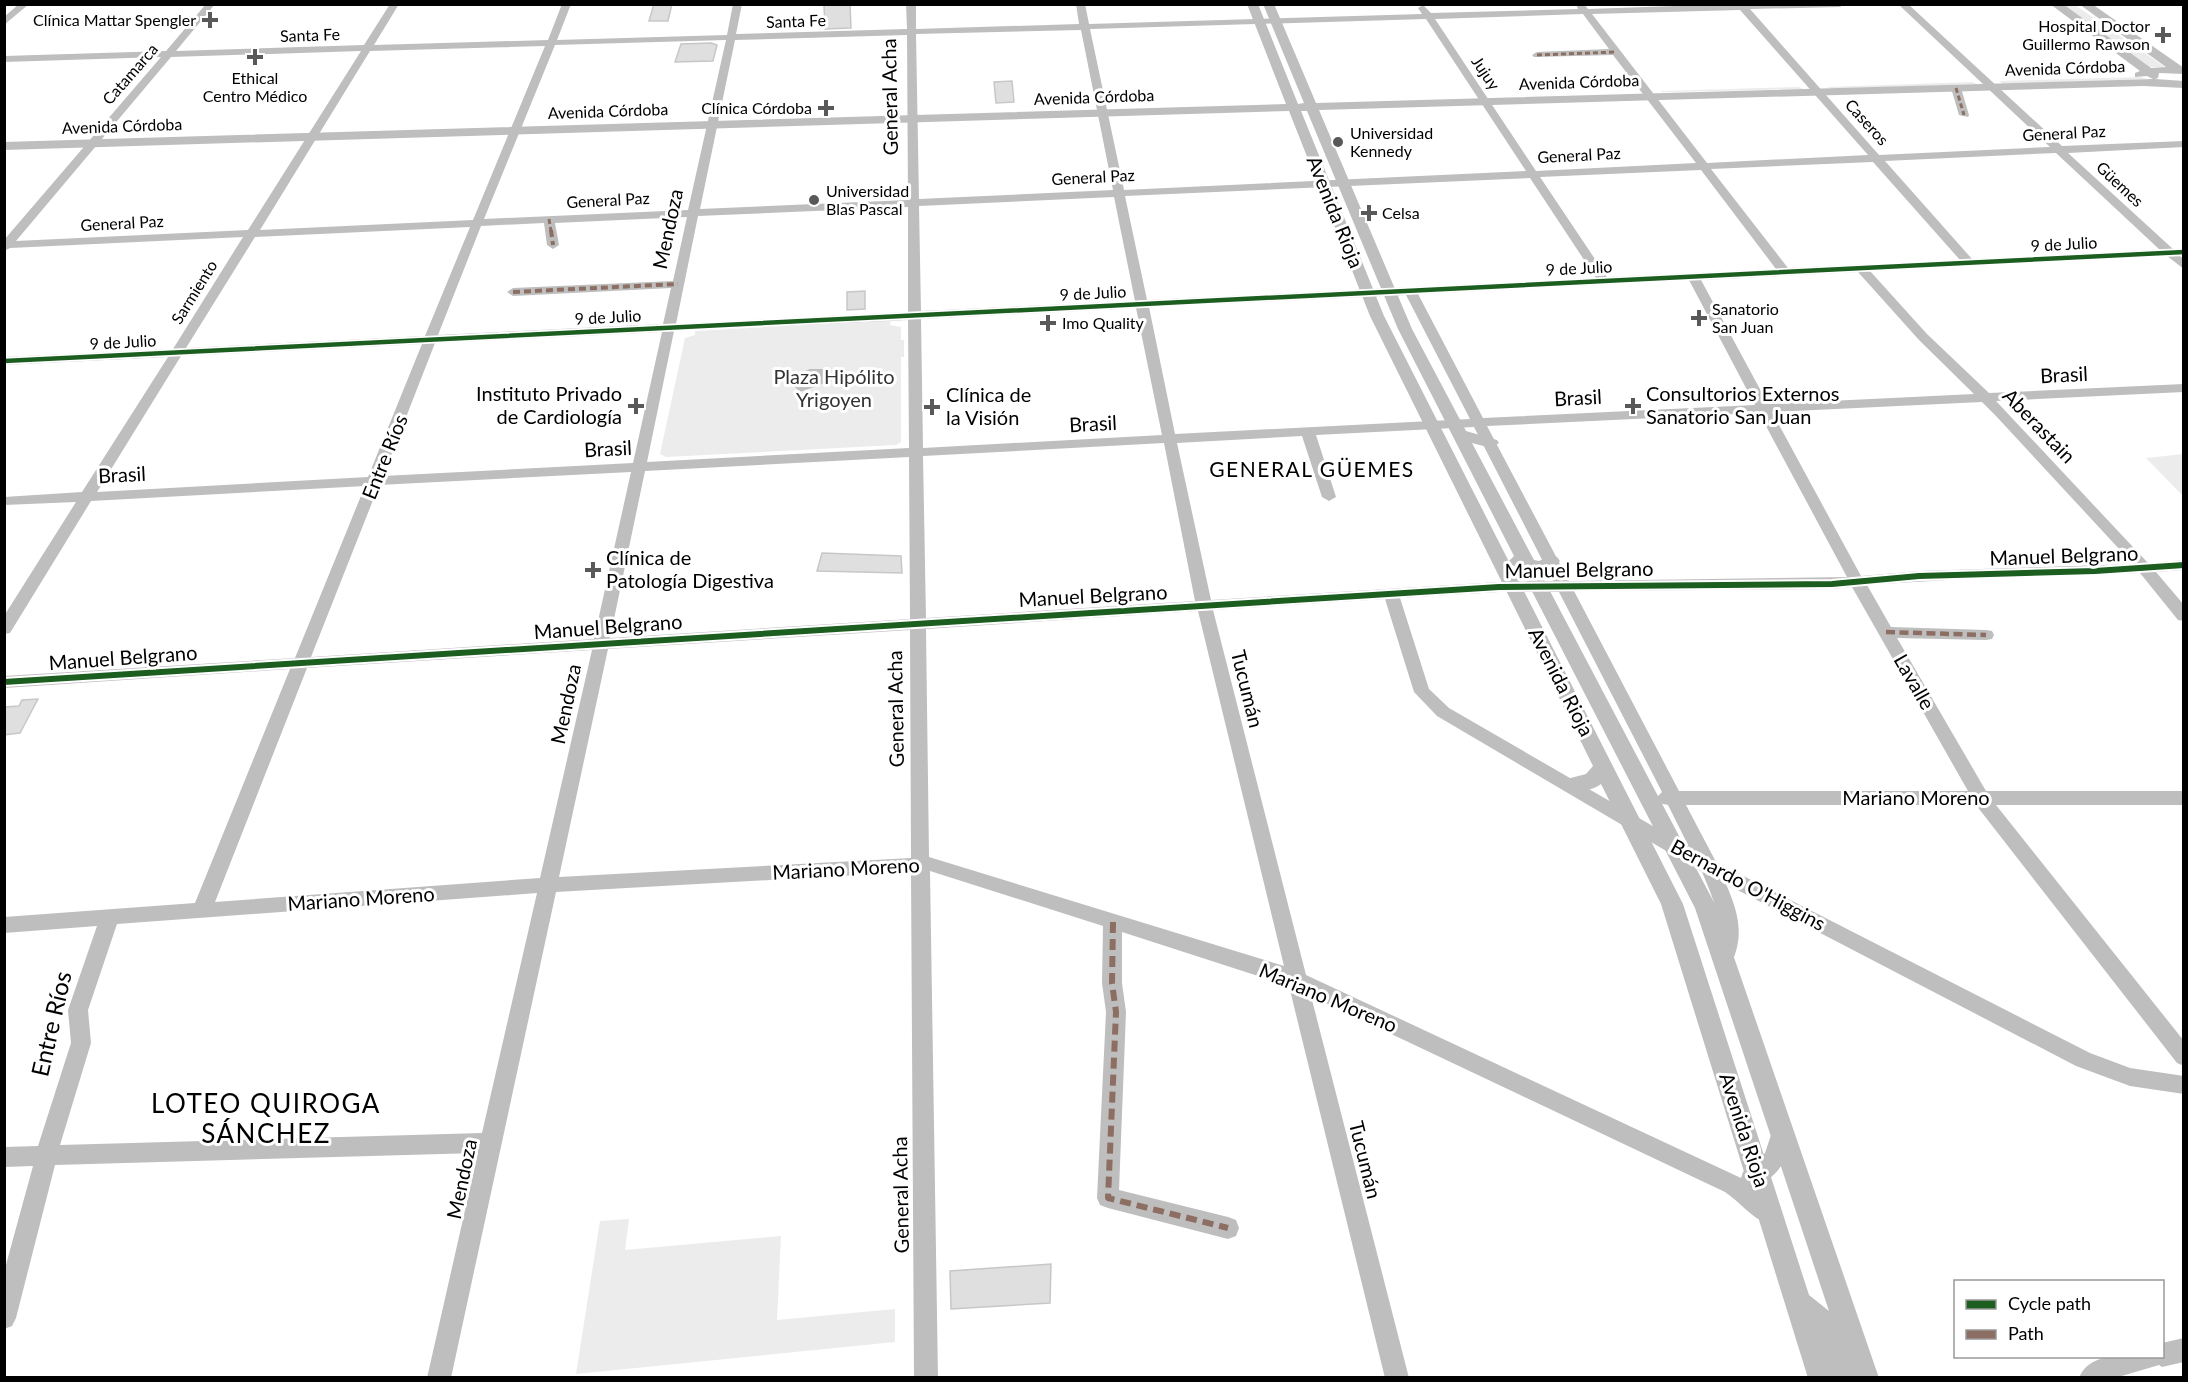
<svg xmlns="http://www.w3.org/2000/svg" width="2188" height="1382" viewBox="0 0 2188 1382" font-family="Lato,sans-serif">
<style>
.green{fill:#ececec}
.water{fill:#bfbfbf}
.building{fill:#dfdfdf;stroke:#c7c7c7;stroke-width:1.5}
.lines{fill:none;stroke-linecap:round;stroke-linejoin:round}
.minor{fill:#bebebe;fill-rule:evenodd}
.major{fill:#bebebe;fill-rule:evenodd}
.quiet-far3{stroke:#8d6e63;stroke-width:3;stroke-dasharray:5 3;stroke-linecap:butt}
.quiet-far2{stroke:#8d6e63;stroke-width:4;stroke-dasharray:7 4;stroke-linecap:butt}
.quiet-far1{stroke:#8d6e63;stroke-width:4.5;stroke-dasharray:9 4.5;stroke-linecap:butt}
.quiet{stroke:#8d6e63;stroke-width:6;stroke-dasharray:11 6;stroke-linecap:butt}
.cycleway-far1-casing{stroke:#fff;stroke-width:8}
.cycleway-casing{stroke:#fff;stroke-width:10}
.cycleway-far1{stroke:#1b5e20;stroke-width:4.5}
.cycleway{stroke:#1b5e20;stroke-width:6}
.poi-dot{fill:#595959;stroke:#fff;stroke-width:2}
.labels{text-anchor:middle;stroke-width:6;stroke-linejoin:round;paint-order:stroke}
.far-poi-label{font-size:16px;fill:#000;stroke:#fff;text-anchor:start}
.far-street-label{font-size:16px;fill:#000;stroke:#fff}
.street-label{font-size:20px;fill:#000;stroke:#fff}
.park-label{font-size:20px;fill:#333;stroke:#fff}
.poi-label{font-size:20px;fill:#000;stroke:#fff;text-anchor:start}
.neighbourhood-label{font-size:21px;letter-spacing:1.5px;fill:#000;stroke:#fff}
.near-street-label{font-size:24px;fill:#000;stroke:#fff}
.near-neighbourhood-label{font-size:26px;letter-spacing:1.5px;fill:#000;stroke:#fff}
</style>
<rect width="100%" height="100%" fill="#fff"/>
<path class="green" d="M2060 5H2075L2165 67H2148Z
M2141 77 2146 79 2003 84 1999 81Z
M1972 82 1977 84 1831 89 1827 87Z
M1799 87 1803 89 1661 92V91Z
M891 320 890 325 901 327V340H904V357H901V442L896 445 666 457 660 454 685 338 695 335V331Z
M2183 454V494H2181L2146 458Z
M629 1219 625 1250 781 1236 777 1320 895 1309V1342L576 1374 600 1221Z"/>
<path class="water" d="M810 369H826L839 378 800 392 793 385 792 380 798 374Z"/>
<path class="building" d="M654 4H672L668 21H649Z
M850 4 851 28 825 29 824 5Z
M711 43 717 45 713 61 675 62 681 44Z
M1012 81 1014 102 996 103 994 82Z
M865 291V309L847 310V292Z
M822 553 901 556 902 573 817 571Z
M38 699 20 733 4 735V707L19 706 22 700Z
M1051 1264 1050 1303 951 1309 950 1271Z"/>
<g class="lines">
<path class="minor" d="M19 4H29L4 25V17Z
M206 4H215L176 51 364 45 390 4H399L374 45 548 40 562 4H571L557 40 727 35 733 4H742L736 34 907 29 906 4H916V29L1079 24 1076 4H1085L1089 24 1422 14 1418 8 1423 5 1431 13 1578 9 1576 4H1584L1588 9 1732 4H1844L1840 7 1750 9 1879 155 2050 147 1898 4H1908L2062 146 2184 141V147L2068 153 2173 249H2184V256H2180L2184 259V269L2167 256 1870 271 1927 334 1989 393 2184 384V392L1996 401 2148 563 2184 560V570L2156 572 2184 605V621L2178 620 2140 573 1963 579 1867 585 1891 627 1986 630 1992 631 1994 635 1992 639 1986 640 1897 638 1986 791H2184V805H1996L2184 1041V1066L2177 1063 1976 805H1686L1716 862 2090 1053 2130 1068 2184 1076V1094L2130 1086 2076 1066 1726 884C1738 912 1745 935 1731 964L1724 966 1717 964 1714 958C1727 927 1714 901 1702 872L1437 716 1414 692 1385 599 1213 610 1306 975 1741 1178 1743 1172 1765 1153 1774 1126 1782 1123 1790 1126C1800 1149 1776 1178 1756 1187L1775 1206 1778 1213 1775 1220 1767 1224C1751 1217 1740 1202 1725 1192L1311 996 1409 1378H1385L1289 986 1122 932V983L1126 1012 1119 1190 1228 1217 1236 1220 1239 1228 1236 1236 1228 1239 1108 1208 1100 1205 1097 1198 1106 1012 1102 983 1103 926 930 871 938 1378H914L911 872 556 892 451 1378H427L478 1153 55 1165 16 1318 12 1326 4 1329V1272L33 1166 4 1167V1147L38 1146 71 1043 68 1010 97 926 4 933V917L195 903 290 669 4 688V676L295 658 365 486 91 501 10 633 4 634V616L76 502 4 505V497L82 492 168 357 4 365V357L173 349 243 237 10 248 4 251V240L161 57 4 62V56L166 51ZM1740 10 1868 155 1707 163 1592 14ZM1583 14 1609 49 1537 52 1532 55 1534 57 1613 55 1696 163 1536 171 1435 19ZM1426 19 1526 171 1124 190 1090 29ZM1081 30 1113 190 919 199 916 34ZM907 35 908 200 700 209 735 40ZM726 40 688 210 484 219 555 45ZM545 46 473 220 260 230 370 51ZM361 51 248 230 16 241 171 57ZM2056 153 2160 250 1972 259 1885 161ZM1873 162 1960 260 1788 268 1711 169ZM1701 170 1776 269 1607 277 1540 177ZM1530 178 1596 278 1147 300 1125 196ZM1114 197 1135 301 921 311 919 206ZM908 207V312L676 324 698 216ZM687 217 673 281 513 288 507 292 513 296 671 288 663 324 438 335 481 226 544 223 547 245 553 249 559 245 555 223ZM470 227 425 336 186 348 255 237ZM1858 272 1919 340 1974 394 1768 404 1701 280ZM1689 280 1755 405 1483 418 1418 294ZM1406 295 1470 419 1175 434 1149 307ZM1136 308 1162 435 923 448 921 319ZM908 320 909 448 647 462 674 331ZM662 332 633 463 383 476 435 343ZM422 344 368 477 97 492 181 356ZM1982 402 1996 416 2133 564 1919 571 1861 576 1772 412ZM1759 413 1847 577 1569 581 1487 426ZM1474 427 1553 581 1499 582 1211 600 1177 443 1302 436 1322 497 1329 501 1336 497 1316 435ZM1164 443 1195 601 926 618 923 456ZM909 457 910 619 610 638 645 471ZM631 472 594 639 311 657 379 485ZM1852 587 1968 791H1679L1574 591 1832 589ZM1499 592H1559L1662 792 1656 798 1659 803 1668 805 1689 847 1449 708 1429 689 1400 598ZM1198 611 1284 966 929 857 926 629ZM910 630 911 858 559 877 608 649ZM592 650 540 878 215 902 307 668ZM537 893 482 1133 60 1145 91 1043 88 1010 117 924Z
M1956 85 1961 88 1969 115 1968 117 1959 115 1951 88Z
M2184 1338V1362L2162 1367 2159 1365 2115 1378H2079C2091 1348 2137 1356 2162 1356V1343Z"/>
<path class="major" d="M1247 4H1258L1298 104 1304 103 1263 4H1274L1316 103 2153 79 2147 76 2135 77V73L2140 71 2050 4H2063L2151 68 2166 67 2079 4H2092L2184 68V74L2159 73 2158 78 2155 79 2184 81V88L2143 86 1319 110 1412 329 1466 431 1497 440 1499 443 1491 448 1472 443 1534 560 1539 561 1551 555 1557 557 1560 561 1547 572 1541 574 1717 908 1879 1378H1808L1661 904 1601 784C1592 791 1574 794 1563 790L1560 785 1563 780 1586 774 1593 766 1370 316 1289 111 4 150V142L1286 104ZM1301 111H1307L1398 329 1514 556 1509 561 1512 565 1520 568 1695 908 1829 1311 1809 1295 1683 904 1384 316Z"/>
<path class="quiet-far3" d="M1537 55 1616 52
M1956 88 1964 115
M549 219 551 231"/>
<path class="quiet-far2" d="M551 230 553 245
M513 292 678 284"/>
<path class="quiet-far1" d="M1886 632 1986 635"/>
<path class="quiet" d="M1113 922 1112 983 1116 1012 1108 1198 1228 1228"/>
<g class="cycleway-far1-casing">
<path id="cycleway-far1" d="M4 361 2184 252"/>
</g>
<g class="cycleway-casing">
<path id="cycleway" d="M4 682 1499 587 1832 584 1919 576 2095 571 2184 565"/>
</g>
<use href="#cycleway-far1" class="cycleway-far1"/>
<use href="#cycleway" class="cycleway"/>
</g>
<g class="poi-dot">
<path d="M207 11h6v6h6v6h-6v6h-6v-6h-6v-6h6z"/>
<path d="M2160 26h6v6h6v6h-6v6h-6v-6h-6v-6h6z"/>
<path d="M252 48h6v6h6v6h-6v6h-6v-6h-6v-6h6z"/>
<path d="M823 99h6v6h6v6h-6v6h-6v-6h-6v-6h6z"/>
<circle cx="1338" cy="142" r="6"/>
<circle cx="814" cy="200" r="6"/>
<path d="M1366 204h6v6h6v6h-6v6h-6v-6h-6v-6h6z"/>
<path d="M1696 309h6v6h6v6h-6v6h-6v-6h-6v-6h6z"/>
<path d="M1045 314h6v6h6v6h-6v6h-6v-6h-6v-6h6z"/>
<path d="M633 397h6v6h6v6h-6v6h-6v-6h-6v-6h6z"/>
<path d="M1630 397h6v6h6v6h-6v6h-6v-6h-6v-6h6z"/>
<path d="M929 398h6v6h6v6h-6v6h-6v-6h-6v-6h6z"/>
<path d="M590 561h6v6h6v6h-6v6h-6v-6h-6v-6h6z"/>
</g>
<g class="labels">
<g class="far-poi-label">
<text x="196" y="26" text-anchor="end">Clínica Mattar Spengler</text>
<text x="2150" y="32" text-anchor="end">Hospital Doctor<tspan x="2150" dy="18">Guillermo Rawson</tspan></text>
<text x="255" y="84" text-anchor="middle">Ethical<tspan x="255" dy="18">Centro Médico</tspan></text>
<text x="812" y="114" text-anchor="end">Clínica Córdoba</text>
<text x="1350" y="139">Universidad<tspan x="1350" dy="18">Kennedy</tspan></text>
<text x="826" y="197">Universidad<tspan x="826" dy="18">Blas Pascal</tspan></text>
<text x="1382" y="219">Celsa</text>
<text x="1712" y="315">Sanatorio<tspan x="1712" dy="18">San Juan</tspan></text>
<text x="1062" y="329">Imo Quality</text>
</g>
<g class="far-street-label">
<text transform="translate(796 21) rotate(-2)" y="6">Santa Fe</text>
<text transform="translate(310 35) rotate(-2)" y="6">Santa Fe</text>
<text transform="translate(2065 68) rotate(-2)" y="6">Avenida Córdoba</text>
<text transform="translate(1486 73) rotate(56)" y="6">Jujuy</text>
<text transform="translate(130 74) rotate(-49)" y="6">Catamarca</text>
<text transform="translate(1579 82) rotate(-2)" y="6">Avenida Córdoba</text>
<text transform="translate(1094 97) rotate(-2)" y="6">Avenida Córdoba</text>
<text transform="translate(608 111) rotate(-2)" y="6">Avenida Córdoba</text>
<text transform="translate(1867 122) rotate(48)" y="6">Caseros</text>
<text transform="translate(122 126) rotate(-2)" y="6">Avenida Córdoba</text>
<text transform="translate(2064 133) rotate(-3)" y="6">General Paz</text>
<text transform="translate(1579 155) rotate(-3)" y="6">General Paz</text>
<text transform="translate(1093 177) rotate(-3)" y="6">General Paz</text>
<text transform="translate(2120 184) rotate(43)" y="6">Güemes</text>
<text transform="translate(608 200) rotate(-3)" y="6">General Paz</text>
<text transform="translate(122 223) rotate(-3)" y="6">General Paz</text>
<text transform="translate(2064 244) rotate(-3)" y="6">9 de Julio</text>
<text transform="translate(1579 268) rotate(-3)" y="6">9 de Julio</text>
<text transform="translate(194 292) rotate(-58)" y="6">Sarmiento</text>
<text transform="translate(1093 293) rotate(-3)" y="6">9 de Julio</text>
<text transform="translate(608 317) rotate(-3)" y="6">9 de Julio</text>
<text transform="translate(123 342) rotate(-3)" y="6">9 de Julio</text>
</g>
<g class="street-label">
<text transform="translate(890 97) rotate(-91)" y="7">General Acha</text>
<text transform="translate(1335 212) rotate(68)" y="7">Avenida Rioja</text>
<text transform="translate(668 229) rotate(-78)" y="7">Mendoza</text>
<text transform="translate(2064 375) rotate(-3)" y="7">Brasil</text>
<text transform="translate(1578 398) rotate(-3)" y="7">Brasil</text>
<text transform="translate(1093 424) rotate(-3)" y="7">Brasil</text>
<text transform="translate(2039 426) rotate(46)" y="7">Aberastain</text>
<text transform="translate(608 449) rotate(-3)" y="7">Brasil</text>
<text transform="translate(385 457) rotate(-68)" y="7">Entre Ríos</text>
<text transform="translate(122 475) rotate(-3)" y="7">Brasil</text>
<text transform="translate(2064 556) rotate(-2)" y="7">Manuel Belgrano</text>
<text transform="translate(1579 570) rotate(-1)" y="7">Manuel Belgrano</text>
<text transform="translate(1093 596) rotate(-3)" y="7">Manuel Belgrano</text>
<text transform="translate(608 627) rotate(-4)" y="7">Manuel Belgrano</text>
<text transform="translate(123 658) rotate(-4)" y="7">Manuel Belgrano</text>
<text transform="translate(1561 682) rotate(63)" y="7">Avenida Rioja</text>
<text transform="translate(1914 682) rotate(60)" y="7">Lavalle</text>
<text transform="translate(1247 689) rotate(76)" y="7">Tucumán</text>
<text transform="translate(566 704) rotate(-78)" y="7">Mendoza</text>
<text transform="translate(896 709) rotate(-91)" y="7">General Acha</text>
<text x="1916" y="805">Mariano Moreno</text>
<text transform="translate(846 869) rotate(-3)" y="7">Mariano Moreno</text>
<text transform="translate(1748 885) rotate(28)" y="7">Bernardo O'Higgins</text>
<text transform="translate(361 899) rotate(-4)" y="7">Mariano Moreno</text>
<text transform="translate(1328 998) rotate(23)" y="7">Mariano Moreno</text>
<text transform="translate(1744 1130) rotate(72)" y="7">Avenida Rioja</text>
<text transform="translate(1365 1160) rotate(76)" y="7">Tucumán</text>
<text transform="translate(462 1179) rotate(-78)" y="7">Mendoza</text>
<text transform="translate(901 1195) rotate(-91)" y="7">General Acha</text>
</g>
<g class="park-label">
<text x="834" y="384">Plaza Hipólito<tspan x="834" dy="23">Yrigoyen</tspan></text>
</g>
<g class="poi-label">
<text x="622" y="401" text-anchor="end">Instituto Privado<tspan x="622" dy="23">de Cardiología</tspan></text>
<text x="1646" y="401">Consultorios Externos<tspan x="1646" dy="23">Sanatorio San Juan</tspan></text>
<text x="946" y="402">Clínica de<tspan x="946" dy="23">la Visión</tspan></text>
<text x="606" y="565">Clínica de<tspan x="606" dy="23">Patología Digestiva</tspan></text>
</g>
<g class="neighbourhood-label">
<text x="1312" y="477">GENERAL GÜEMES</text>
</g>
<g class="near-street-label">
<text transform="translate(52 1024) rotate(-77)" y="8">Entre Ríos</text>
</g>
<g class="near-neighbourhood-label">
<text x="266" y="1113">LOTEO QUIROGA<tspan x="266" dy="30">SÁNCHEZ</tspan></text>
</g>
</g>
<rect width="2188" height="1382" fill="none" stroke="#000000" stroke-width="12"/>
<rect x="1954" y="1280" width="210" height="78" fill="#ffffff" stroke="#999999" stroke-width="1.5"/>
<rect x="1966" y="1300" width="30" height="9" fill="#1b5e20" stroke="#999999" stroke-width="1.5"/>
<text x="2008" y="1310" font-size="18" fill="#000000">Cycle path</text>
<rect x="1966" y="1330" width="30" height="9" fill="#8d6e63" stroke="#999999" stroke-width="1.5"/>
<text x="2008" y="1340" font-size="18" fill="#000000">Path</text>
</svg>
